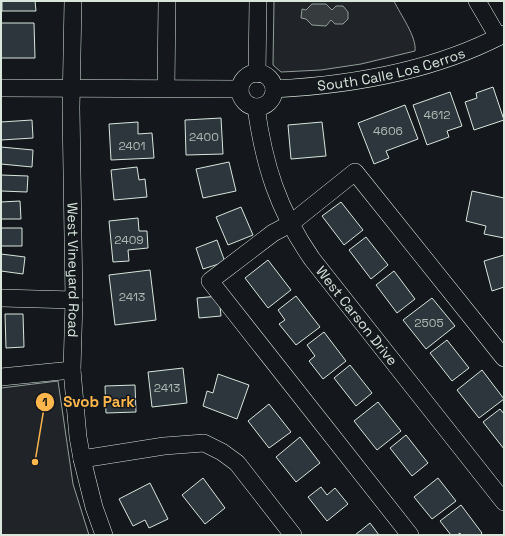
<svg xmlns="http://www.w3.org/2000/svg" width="505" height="536" viewBox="0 0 505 536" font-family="'Space Grotesk',sans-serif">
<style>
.green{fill:#202428;stroke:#939e99}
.water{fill:#363b3e;stroke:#939e99}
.building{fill:#2c363c;stroke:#d8e6dc}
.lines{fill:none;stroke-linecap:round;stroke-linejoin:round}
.minor-casing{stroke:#d8e6dc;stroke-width:18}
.minor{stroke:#14181c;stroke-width:17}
.labels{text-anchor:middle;stroke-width:3;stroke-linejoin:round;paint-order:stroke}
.number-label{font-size:12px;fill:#adbab4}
.street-label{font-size:14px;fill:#d8e6dc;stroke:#14181c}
.leader{fill:none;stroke:#ffb74d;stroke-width:1.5}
.callout-dot{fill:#ffb74d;stroke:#14181c;stroke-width:1.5}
.mark-label{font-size:12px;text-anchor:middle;font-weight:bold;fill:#111}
.callout-label{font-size:15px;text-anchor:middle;font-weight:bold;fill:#ffb74d;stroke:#14181c;stroke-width:3;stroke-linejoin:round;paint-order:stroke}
</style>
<rect width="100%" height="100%" fill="#14181c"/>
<path class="green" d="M274 1H394C400 14 417 37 415 51L361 64 321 70 281 72 273 65Z
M58 381 73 484 89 535H1V388Z"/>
<path class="water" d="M312 4H326L332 10 336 6H343L348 12V19L343 24H335L331 20 326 26 312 25 306 19 301 18 302 9 306 10Z"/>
<path class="building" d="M2 1H35L36 11H2Z
M1 23H34L35 58H1Z
M493 87 504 120 474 130 465 102 477 98 476 93Z
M450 92 462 126 447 131 449 137 427 145 413 105Z
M405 105 418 139 386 151 389 158 374 164 358 123Z
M221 118 223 154 186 155 185 120Z
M32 120 33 138 1 140V122Z
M138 122V134L152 133 154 158 111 160 109 124Z
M322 122 326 156 291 159 288 125Z
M1 147 33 150 32 167 1 164Z
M229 162 236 191 203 198 196 169Z
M137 167 139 180 145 179 147 197 114 200 111 170Z
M1 175 28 176 27 192 1 191Z
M472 191 504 198V238L484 234 486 226 466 221Z
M20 201 21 219H1V202Z
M341 202 363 230 344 245 322 216Z
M241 207 253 235 228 245 216 217Z
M138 218 139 231H147L148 248 128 250 129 261 113 262 109 221Z
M1 228H22V246H1Z
M366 237 388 265 371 279 349 250Z
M217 240 225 262 203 269 196 248Z
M1 254 25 257 23 274 1 271Z
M504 255V287L492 291 484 261Z
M268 260 291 290 268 308 245 278Z
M150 270 156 320 115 325 109 275Z
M394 271 415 299 397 313 376 285Z
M219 296 221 316 199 318 197 298Z
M296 296 320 327 296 345 279 324 285 320 278 310Z
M432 298 455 326 426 349 403 320Z
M5 314H23L24 347 6 348Z
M324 332 346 361 323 379 309 361 315 356 307 345Z
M447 340 469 368 452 381 430 353Z
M350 365 372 393 356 406 334 378Z
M183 368 187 403 152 407 148 372Z
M482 370 504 399 479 418 457 390Z
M218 374 249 385 237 419 203 406 207 391 213 393Z
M135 385 136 412 106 413 105 386Z
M378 402 401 431 377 450 354 421Z
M269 404 291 432 269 448 248 421Z
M500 409 504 414V449L483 422Z
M406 435 428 463 412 476 390 448Z
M300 437 320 463 296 482 276 457Z
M203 478 225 508 205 524 182 495Z
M438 478 456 501 432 519 414 497Z
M150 483 168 519 149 528 145 520 133 526 119 499Z
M321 487 327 495 335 488 348 504 327 521 308 497Z
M461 505 482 533 480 535H461L460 533 457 535H451L440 521Z
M370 523 379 535H355Z"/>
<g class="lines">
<g class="minor-casing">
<g id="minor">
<path id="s1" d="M73 1 71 108 74 300 72 370 78 437 82 459 94 507 104 535"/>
<path d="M477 1 498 37"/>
<circle cx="257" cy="90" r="17"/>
<path d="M257 74 258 1"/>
<path d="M1 88 240 89"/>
<path d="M166 88 167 1"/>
<path id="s2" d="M274 89C352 85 434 71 504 34"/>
<path id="s3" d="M256 107C264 165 278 210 312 259L504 502"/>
<path d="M1 298 74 300"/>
<path d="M1 377 72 370"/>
<path d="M82 459 164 446 204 443 222 452 237 463 293 535"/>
<path d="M410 535 210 281 273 233 290 224 355 172 504 358"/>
</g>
</g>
<use href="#minor" class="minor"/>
</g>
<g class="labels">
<g class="number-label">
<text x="437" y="119">4612</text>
<text x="388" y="135">4606</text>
<text x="204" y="141">2400</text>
<text x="132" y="150">2401</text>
<text x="129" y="244">2409</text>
<text x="132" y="301">2413</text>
<text x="429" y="327">2505</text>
<text x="167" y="392">2413</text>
</g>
<g class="street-label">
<text dy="5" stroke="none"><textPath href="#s2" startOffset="119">South Calle Los Cerros</textPath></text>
<text dy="5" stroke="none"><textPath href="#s1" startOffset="269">West Vineyard Road</textPath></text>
<text dy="5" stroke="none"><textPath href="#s3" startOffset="236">West Carson Drive</textPath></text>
</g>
</g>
<path class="leader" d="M35 462L45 402"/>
<g class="callout-dot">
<circle cx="35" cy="462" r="4"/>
<circle cx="45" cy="402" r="10"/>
</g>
<g class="mark-label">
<text x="45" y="406">1</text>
</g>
<g class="callout-label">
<text x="99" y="407">Svob Park</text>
</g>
<rect width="505" height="536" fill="none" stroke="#d8e6dc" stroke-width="4"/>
</svg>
